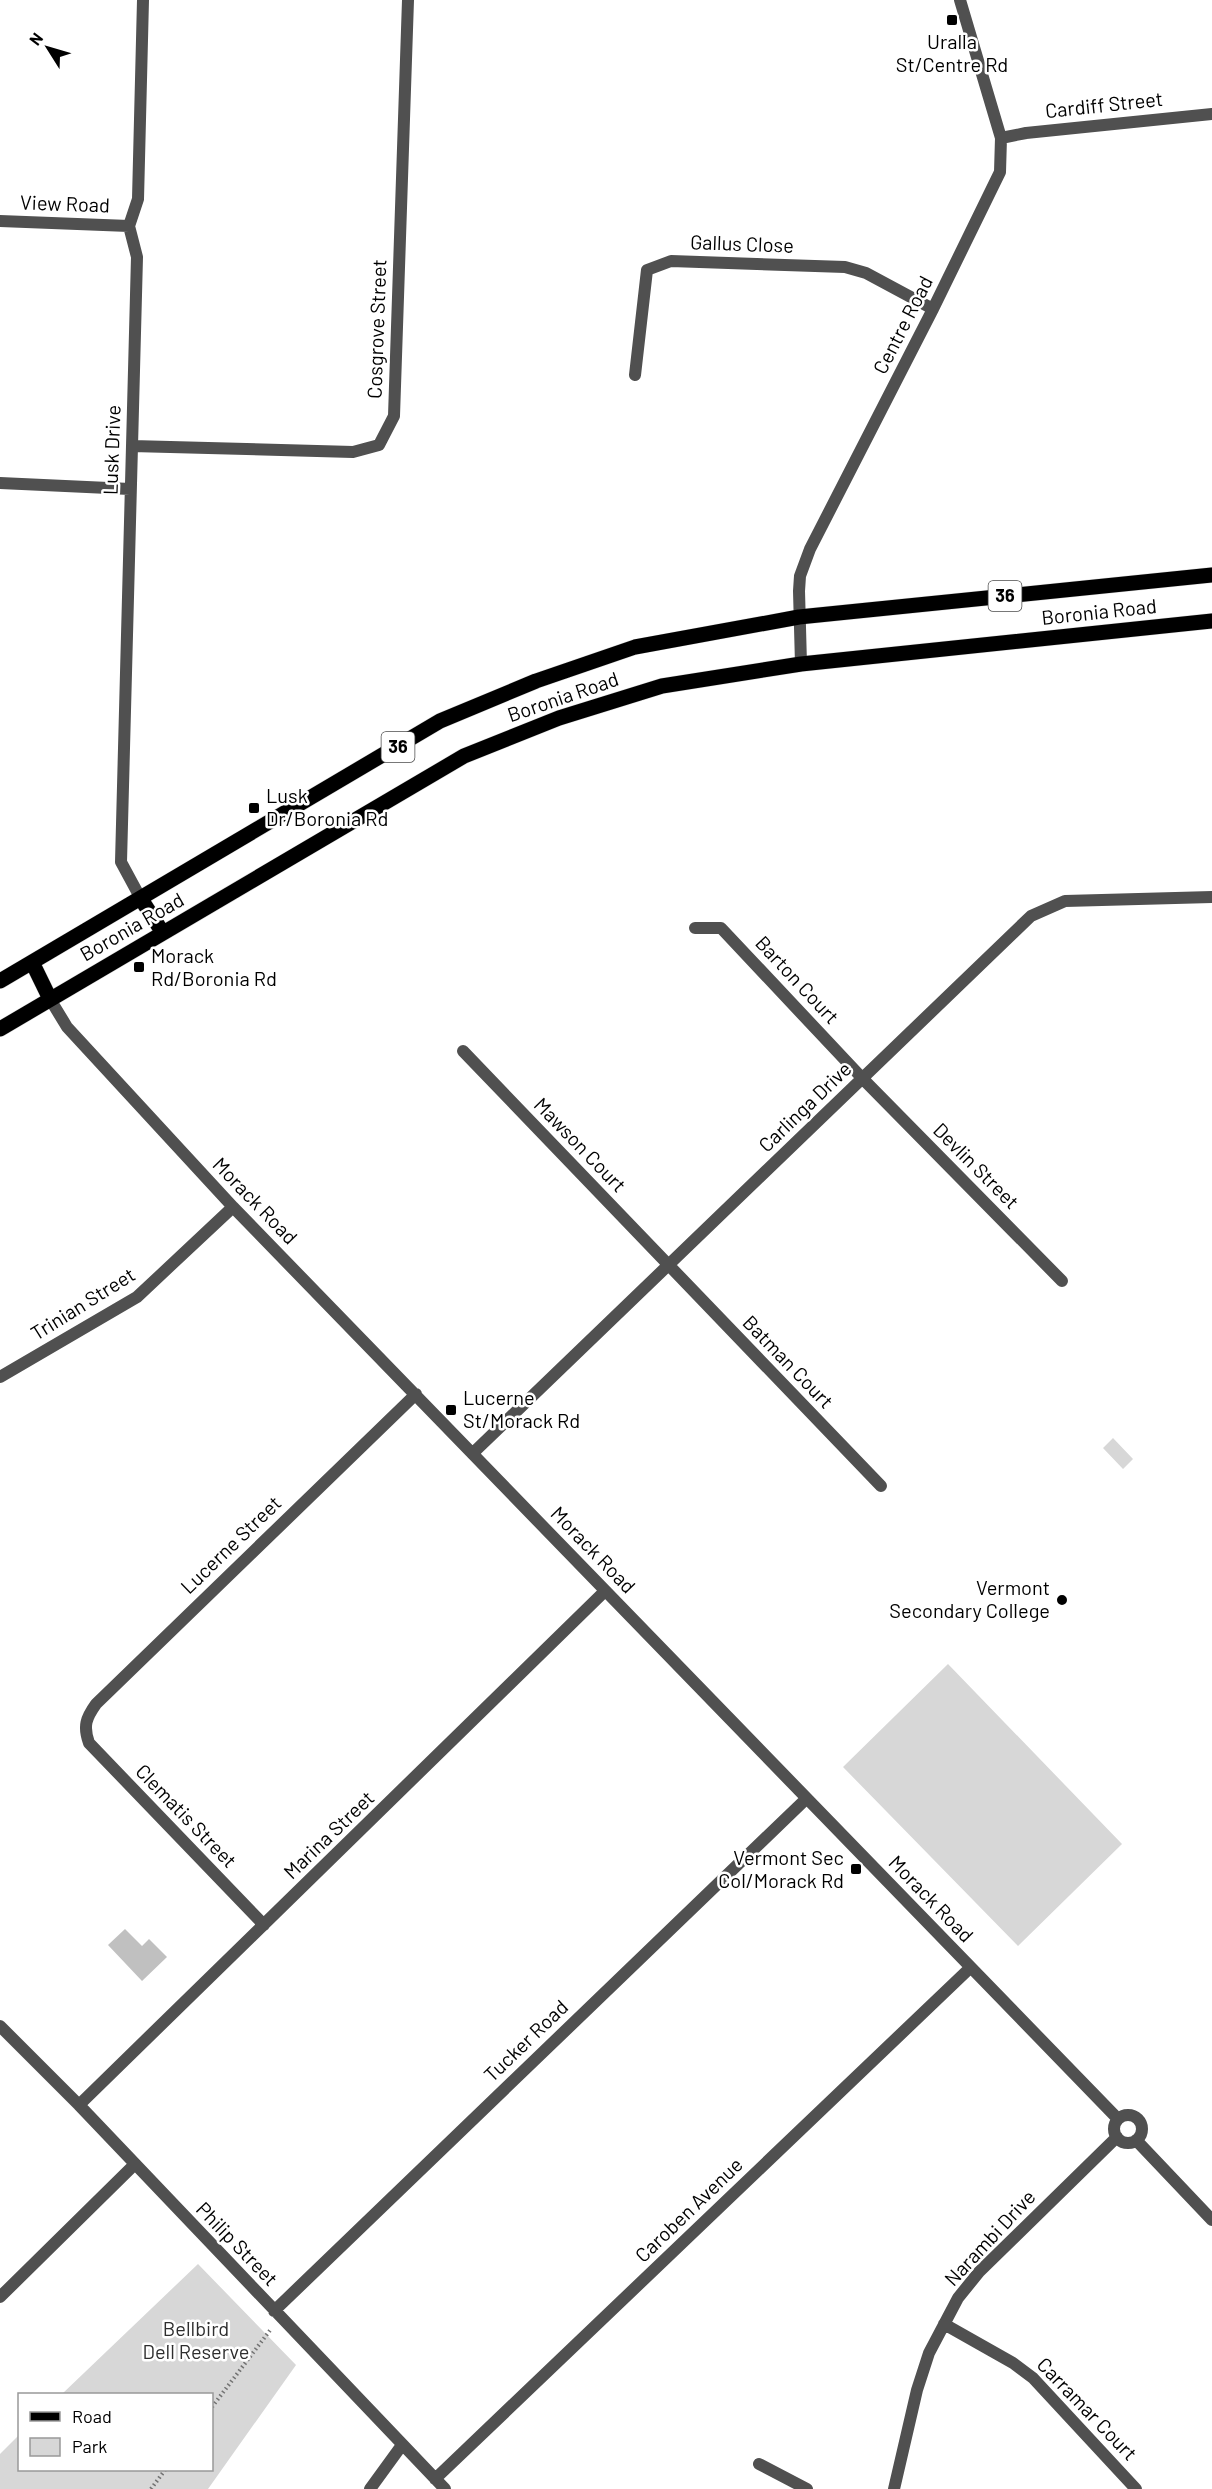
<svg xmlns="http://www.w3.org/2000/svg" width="1212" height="2489" viewBox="0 0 1212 2489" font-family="Barlow,sans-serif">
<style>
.green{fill:#d7d7d7}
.building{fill:#c0c0c0}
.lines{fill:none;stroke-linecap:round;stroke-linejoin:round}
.primary-casing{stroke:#dbdbdb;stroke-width:16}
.path{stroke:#727272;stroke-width:4;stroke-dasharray:1.5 3;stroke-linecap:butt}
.minor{stroke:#505050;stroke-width:12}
.primary{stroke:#000;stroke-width:15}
.poi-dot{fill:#000;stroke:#fff;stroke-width:2}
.labels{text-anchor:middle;stroke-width:5;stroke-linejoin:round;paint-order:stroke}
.shield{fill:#fff;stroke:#4c4c4c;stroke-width:1.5}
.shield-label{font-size:18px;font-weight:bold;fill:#000}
.poi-label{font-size:20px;fill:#000;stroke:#fff;text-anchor:start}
.street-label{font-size:20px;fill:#000;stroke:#fff}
.park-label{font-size:20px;fill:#2e2e2e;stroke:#fff}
</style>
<rect width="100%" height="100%" fill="#fff"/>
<path class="green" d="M1113 1438 1133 1459 1123 1469 1103 1448Z
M948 1664 1122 1844 1018 1946 843 1767Z
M198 2264 296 2365 208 2489H0V2454L19 2435 20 2470H212V2394H62Z"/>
<path class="building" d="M125 1929 142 1946 149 1939 167 1957 142 1981 108 1945Z"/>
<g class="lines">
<g class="primary-casing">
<path id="primary" d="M141 899 163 933
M32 962 50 999
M0 981 440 721 536 681 635 647 799 617 1212 575
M0 1029 464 756 559 718 662 686 801 664 1212 621"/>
</g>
<path class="path" d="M212 2407 271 2329
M151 2489 165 2470"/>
<path class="minor" d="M1001 138 1026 133 1212 114
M0 221 129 226
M635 375 647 270 671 261 845 267 866 273 933 309
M132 446 353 452 379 445 394 416 408 0
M0 483 130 489
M801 664 799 591 800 576 810 549 933 309 1000 172 1001 138 960 0
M141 899 121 862 137 257 129 226 138 199 143 0
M695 928H721L863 1079 1062 1281
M50 999 67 1027 233 1207 1118 2119
M463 1051 881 1486
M0 1377 137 1297 233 1207
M473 1453 1031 916 1065 901 1212 897
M264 1925 89 1743C83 1726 86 1718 96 1704L416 1394
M0 2026 79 2105 445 2489
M79 2105 605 1591
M1114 2129a14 14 0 1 1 28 0a14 14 0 1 1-28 0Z
M1136 2140 1212 2220
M0 2297 134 2165
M274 2311 806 1799
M944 2324 1013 2363 1033 2378 1136 2489
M759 2464 807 2489
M435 2479 970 1968
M370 2489 402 2445
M894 2489 917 2390 929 2353 958 2298 979 2272 1117 2137"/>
<use href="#primary" class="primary"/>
</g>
<g class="poi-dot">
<rect x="946" y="14" width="12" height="12" rx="3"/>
<rect x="248" y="802" width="12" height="12" rx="3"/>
<rect x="133" y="961" width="12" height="12" rx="3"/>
<rect x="445" y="1404" width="12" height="12" rx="3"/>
<circle cx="1062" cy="1600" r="6"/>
<rect x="850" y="1863" width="12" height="12" rx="3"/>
</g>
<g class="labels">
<g class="shield">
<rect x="988.5" y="581" width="33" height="30" rx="4.5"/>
<rect x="381.5" y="732" width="33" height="30" rx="4.5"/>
</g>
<g class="shield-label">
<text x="1005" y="602">36</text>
<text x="398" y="753">36</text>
</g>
<g class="poi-label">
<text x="952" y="49" text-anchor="middle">Uralla<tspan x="952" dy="23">St/Centre Rd</tspan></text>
<text x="266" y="803">Lusk<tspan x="266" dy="23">Dr/Boronia Rd</tspan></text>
<text x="151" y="963">Morack<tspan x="151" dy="23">Rd/Boronia Rd</tspan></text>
<text x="463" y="1405">Lucerne<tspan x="463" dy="23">St/Morack Rd</tspan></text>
<text x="1050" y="1595" text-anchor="end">Vermont<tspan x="1050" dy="23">Secondary College</tspan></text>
<text x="844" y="1865" text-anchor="end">Vermont Sec<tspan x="844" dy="23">Col/Morack Rd</tspan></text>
</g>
<g class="street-label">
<text transform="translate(1104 105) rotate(-6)" y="7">Cardiff Street</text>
<text transform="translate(65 204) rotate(2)" y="7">View Road</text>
<text transform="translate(742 244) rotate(2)" y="7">Gallus Close</text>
<text transform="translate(903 325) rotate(-63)" y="7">Centre Road</text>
<text transform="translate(377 329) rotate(-88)" y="7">Cosgrove Street</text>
<text transform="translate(112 450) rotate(-88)" y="7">Lusk Drive</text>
<text transform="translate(1099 612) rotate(-6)" y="7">Boronia Road</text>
<text transform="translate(563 697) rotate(-19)" y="7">Boronia Road</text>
<text transform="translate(132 927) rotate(-30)" y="7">Boronia Road</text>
<text transform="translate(797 980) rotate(47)" y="7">Barton Court</text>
<text transform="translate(805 1107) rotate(-44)" y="7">Carlinga Drive</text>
<text transform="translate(580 1145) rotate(46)" y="7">Mawson Court</text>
<text transform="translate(976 1166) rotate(45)" y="7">Devlin Street</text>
<text transform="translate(255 1201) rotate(46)" y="7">Morack Road</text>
<text transform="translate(83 1304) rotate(-32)" y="7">Trinian Street</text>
<text transform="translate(788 1362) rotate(46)" y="7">Batman Court</text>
<text transform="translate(231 1545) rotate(-44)" y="7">Lucerne Street</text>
<text transform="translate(593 1550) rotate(46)" y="7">Morack Road</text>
<text transform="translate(186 1816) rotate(46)" y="7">Clematis Street</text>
<text transform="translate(329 1835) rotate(-44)" y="7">Marina Street</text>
<text transform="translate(931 1899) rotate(46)" y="7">Morack Road</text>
<text transform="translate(526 2041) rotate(-44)" y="7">Tucker Road</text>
<text transform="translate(689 2210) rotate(-44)" y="7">Caroben Avenue</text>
<text transform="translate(990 2238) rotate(-47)" y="7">Narambi Drive</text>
<text transform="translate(237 2244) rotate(46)" y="7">Philip Street</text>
<text transform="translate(1087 2409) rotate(46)" y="7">Carramar Court</text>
</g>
<g class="park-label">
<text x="196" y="2336">Bellbird<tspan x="196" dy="23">Dell Reserve</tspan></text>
</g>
</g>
<rect x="18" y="2393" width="195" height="78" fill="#ffffff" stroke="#999999" stroke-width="1.5"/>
<rect x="30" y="2412" width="30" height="9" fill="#000000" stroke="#999999" stroke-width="1.5"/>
<text x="72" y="2423" font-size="18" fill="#000000">Road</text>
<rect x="30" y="2438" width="30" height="18" fill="#d7d7d7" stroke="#999999" stroke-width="1.5"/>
<text x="72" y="2453" font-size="18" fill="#000000">Park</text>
<g transform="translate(48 48) rotate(307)" stroke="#ffffff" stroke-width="4.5" paint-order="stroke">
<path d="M0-4.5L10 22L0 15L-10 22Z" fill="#000000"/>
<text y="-9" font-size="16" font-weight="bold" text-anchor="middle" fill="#000000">N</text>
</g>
</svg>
